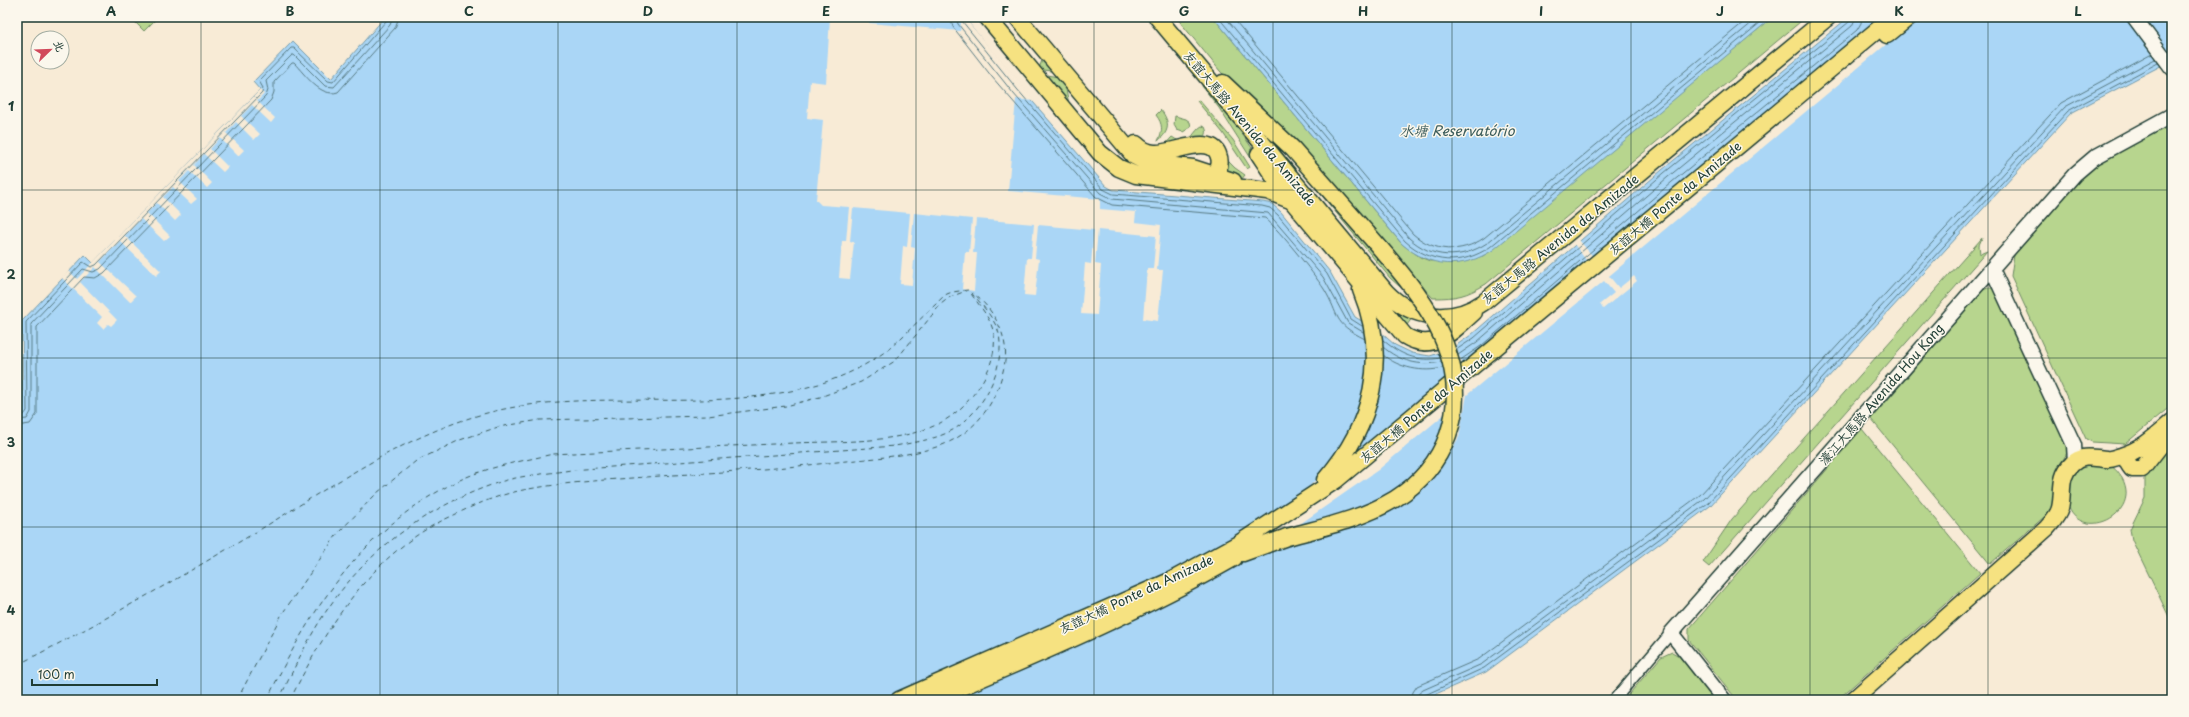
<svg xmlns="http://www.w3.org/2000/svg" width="2189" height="717" viewBox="0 0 2189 717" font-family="'Playpen Sans','LXGW WenKai TC',sans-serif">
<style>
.green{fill:#b7d58e;stroke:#6b8961}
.water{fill:#aad6f6;stroke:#7299a8}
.pier{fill:#f8ebd6;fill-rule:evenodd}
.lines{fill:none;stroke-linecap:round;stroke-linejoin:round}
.shore{stroke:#577a82;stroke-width:1}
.ferry{stroke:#3b5c5b;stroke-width:1;stroke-dasharray:5 4;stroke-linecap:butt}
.street-casing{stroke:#1f3d34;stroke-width:13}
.secondary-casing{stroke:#1f3d34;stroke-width:17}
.primary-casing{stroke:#1f3d34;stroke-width:19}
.street{stroke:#fbf7ec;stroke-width:10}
.secondary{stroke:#fbf7ec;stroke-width:14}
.primary{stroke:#f6e281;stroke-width:16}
.primary-bridge-casing{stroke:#1f3d34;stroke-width:19;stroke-linecap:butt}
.primary-bridge{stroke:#f6e281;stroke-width:16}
.grid{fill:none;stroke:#1f3d34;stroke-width:1;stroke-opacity:0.55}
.labels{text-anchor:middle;stroke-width:3;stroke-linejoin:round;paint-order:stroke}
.street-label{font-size:13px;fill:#1f3d34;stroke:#fbf7ec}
.water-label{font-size:14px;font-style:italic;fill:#3b5c5b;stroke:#fbf7ec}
.neatline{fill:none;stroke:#1f3d34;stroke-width:1.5}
.grid-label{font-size:13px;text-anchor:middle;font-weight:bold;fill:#1f3d34}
</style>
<rect width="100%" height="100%" fill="#f8ebd6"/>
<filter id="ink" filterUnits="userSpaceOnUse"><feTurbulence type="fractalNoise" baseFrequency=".025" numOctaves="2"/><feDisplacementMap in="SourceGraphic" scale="8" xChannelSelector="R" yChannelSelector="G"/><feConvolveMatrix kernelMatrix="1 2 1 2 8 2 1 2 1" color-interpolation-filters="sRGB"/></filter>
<g filter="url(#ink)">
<path class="green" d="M134 17H158L144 31 132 19Z
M1176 17H1213L1402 244 1420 257 1430 261 1483 256 1773 17H1806L1486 284C1466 296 1457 298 1433 298L1220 71Z
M1043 58 1060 72 1043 70 1037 73Z
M1046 75 1059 77 1065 84 1069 104 1040 76Z
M1204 79 1270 174 1259 169 1254 163 1219 108 1202 86Z
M1199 100 1233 140 1250 167 1247 169 1223 133 1197 101Z
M1161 110C1170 122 1170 131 1158 141 1163 131 1163 124 1156 115Z
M1175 116 1186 119 1190 122 1191 127 1183 132 1177 130 1174 125Z
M2172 123V405L2125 444 2092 442 2086 439 2011 276 2014 255 2088 171 2103 160Z
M1202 126 1205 127C1208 133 1206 136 1201 140L1161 149 1172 137C1191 150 1191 132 1202 126Z
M1227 160 1235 168 1245 175 1241 180 1221 172Z
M1299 161 1408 294 1390 278 1295 163Z
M1982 238 1979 245 1980 254 1987 251 1709 567 1703 562 1732 519Z
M1988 288H1993L1997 291 2069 449 2057 471 2053 506 2051 511 1990 564 1871 419 1983 290Z
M1377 291 1415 314 1407 325Z
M1862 429 1980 573 1837 700H1737L1689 640V629Z
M2172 448V623L2132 540 2130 529 2145 498V478L2148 469Z
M2082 465C2090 465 2101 463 2109 466 2115 467 2119 474 2122 478 2142 514 2084 542 2069 508 2065 501 2068 486 2068 478Z
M1672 652 1679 656 1714 700H1624L1661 657Z"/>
<path class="water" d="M385 17H964L1020 87 1106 186 1113 190 1263 202 1272 204 1281 212 1330 272 1355 317 1379 331 1395 345 1412 353 1430 356 1451 349 1471 335 1662 170 1849 17H2172V60L2071 113 1710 506 1486 672 1422 700H17V411H23L22 321 85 255 93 263 260 90 253 82 293 41 331 79Z
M1213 17H1773L1493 250C1462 270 1430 268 1402 244Z"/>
<path class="pier" d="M830 17H869V23L960 31 962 17H964L1034 101 1016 99 1008 191 1100 199V209L1136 212 1135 222 1161 225 1157 270H1163L1158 321 1143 319 1147 269H1153L1156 236 1098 230 1095 264 1101 265 1097 315 1081 314 1085 263 1091 264 1094 230 1038 225 1035 258 1039 259 1035 296 1024 295 1027 258H1031L1034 224 976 219 973 253H977L974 291 962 289 965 252H969L972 219 914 213 911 247 915 248 912 285 900 284 903 246 907 247 910 213 853 208 850 241 854 242 850 279 839 278 842 241H846L849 207 821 205 816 200 823 120 807 118 810 81 826 83Z
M1887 17H1919L1609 276 1619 288 1634 276 1637 281 1603 309 1600 304 1614 293 1604 281 1467 395 1459 437 1452 449 1436 473 1408 497 1377 515 1245 558 1149 612 945 700H884L1124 596 1190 562 1285 507 1305 491 1334 461 1346 444 1363 411 1367 395 1371 359 1366 321 1379 328 1380 338 1382 355 1377 398 1362 435 1344 467 1450 379 1442 350 1455 344 1464 368 1589 264 1574 244 1579 240 1595 259ZM1446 413 1443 434 1433 455 1414 479 1399 491 1364 509 1287 533 1378 470Z
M260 90 264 94 257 101 275 118 271 123 252 105 241 116 260 134 254 140 236 122 226 133 244 150 238 156 220 138 210 149 228 167 223 172 204 154 194 165 212 183 207 188 189 171 179 181 197 199 191 204 173 187 163 197 181 215 175 221 157 203 147 213 170 236 164 241 141 219 125 236 161 271 156 276 120 241 100 262 136 296 130 302 95 267 80 282 117 320 111 326 108 324 103 329 97 323 102 317 62 278 69 271 77 279Z"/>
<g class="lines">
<path class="shore" d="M950 17 953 27 992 77 1096 197 1112 205 1265 218C1281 232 1312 271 1324 289 1341 317 1331 322 1365 339
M956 17 958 24 1013 93 1100 193 1112 199 1268 213 1323 277 1348 323 1363 332
M961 17 962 21 1017 89 1103 189 1113 194 1262 206 1270 208 1278 215 1327 274 1351 319 1362 326
M1218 17 1405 241C1431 264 1462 266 1490 247L1767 17
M1225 17 1409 238C1432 259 1461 260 1487 243L1759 17
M1232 17 1413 234C1434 252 1460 254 1484 238L1750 17
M1383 340C1399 354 1418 363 1440 358
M1383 347C1399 361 1420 367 1441 362
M1456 350 1474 338 1664 173 1849 22 1851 17
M1383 355C1399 368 1423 373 1442 368
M1458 355 1477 342 1668 177 1852 26 1856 17
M1459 361 1481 346 1672 182 1857 30 1861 23 1862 17
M17 415H24L27 411 26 322 83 262 91 267 96 265 262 93 263 88 259 81 291 48H294L328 81 333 82 386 21 388 17
M17 420 27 419 31 412V324L83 269 93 272 100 269 266 96 268 90 266 81 292 55H294L325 86 334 87 390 25 393 17
M17 426 30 424 37 414V327L84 277 95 278 104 273 271 100 274 92V82L292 63H294C305 74 320 98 338 92L395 28 399 17
M1411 700 1413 692 1417 686 1479 659 1700 495 2061 103 2152 54
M1417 700 1418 694 1423 690 1482 664 1704 499 2065 107 2155 59
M1422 700 1425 695 1484 668 1708 503 2068 111 2158 63"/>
<path class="ferry" d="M17 665C100 623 181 577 261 529 333 485 413 430 495 411 601 387 711 415 815 385 842 378 868 365 890 348 906 334 920 319 936 304 939 301 943 296 947 294 953 291 962 291 968 290
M237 700 282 614 338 533 377 493 416 461 460 440 498 427 540 420 708 416 786 406 820 397 861 382 895 361 941 304 950 297 966 291
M267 700C311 607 366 524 462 479 491 466 523 461 553 454 634 450 714 447 794 443 839 441 900 444 940 423 969 408 998 369 994 335 992 319 978 304 969 291
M279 700C294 668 309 636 329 607 370 548 429 506 497 483 520 475 547 474 571 470L895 446C916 442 941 439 959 426 985 406 1005 368 999 334 997 322 979 300 970 292
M290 700C326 627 374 550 452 516 474 505 498 495 523 490 572 481 623 479 673 475 728 472 783 468 837 462 871 458 924 456 953 440 983 424 1000 394 1005 361 1009 336 992 306 972 293"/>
<g class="street-casing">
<path id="street" d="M1614 700 1671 633"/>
</g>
<g class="secondary-casing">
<path id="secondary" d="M2134 17 2172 68
M1992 269 2074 445 2075 462
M1724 700 1671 633 2075 174 2095 157 2172 115"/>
</g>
<g class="primary-casing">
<path id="primary" d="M987 17 1100 153 1119 168 1136 175 1267 191 1290 200
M1017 17 1134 156 1148 163 1193 168 1233 181
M1157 17 1386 292C1413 320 1452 324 1484 302L1828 17
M1887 35 1909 17
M1223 83 1293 149 1367 233
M1136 144C1141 149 1147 153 1155 153 1172 154 1210 134 1218 154 1220 159 1220 165 1218 169 1215 174 1211 177 1206 179
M1259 154 1282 189 1405 336C1434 354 1454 330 1474 312
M2129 453C2126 460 2127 463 2132 469H2142L2159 447 2170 437
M1325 480C1373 425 1389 358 1361 290
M1243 553 1287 537
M899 700 1170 581 1238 544 1336 480 1893 17
M931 700C1034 656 1137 613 1234 558
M1853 700 2047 528C2052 522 2058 516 2060 508 2064 492 2058 477 2072 464 2082 454 2094 458 2106 459 2111 460 2117 457 2121 456 2142 450 2157 435 2172 422"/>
</g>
<use href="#street" class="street"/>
<use href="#secondary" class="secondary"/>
<use href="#primary" class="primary"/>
<g class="primary-bridge-casing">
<path id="primary-bridge" d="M1287 537C1324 527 1362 519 1395 499 1419 484 1438 462 1448 435 1476 355 1415 288 1367 233"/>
</g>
<use href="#primary-bridge" class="primary-bridge"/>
</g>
</g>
<path class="grid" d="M201 17V700M380 17V700M558 17V700M737 17V700M916 17V700M1094 17V700M1273 17V700M1452 17V700M1631 17V700M1810 17V700M1988 17V700M17 190H2172M17 358H2172M17 527H2172"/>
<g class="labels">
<g class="street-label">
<text transform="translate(1250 128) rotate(50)" y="5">友誼大馬路 Avenida da Amizade</text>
<text transform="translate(1675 198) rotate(-40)" y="5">友誼大橋 Ponte da Amizade</text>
<text transform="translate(1560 239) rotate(-39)" y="5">友誼大馬路 Avenida da Amizade</text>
<text transform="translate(1881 394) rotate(-49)" y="5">濠江大馬路 Avenida Hou Kong</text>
<text transform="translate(1426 406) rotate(-40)" y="5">友誼大橋 Ponte da Amizade</text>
<text transform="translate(1136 594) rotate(-25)" y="5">友誼大橋 Ponte da Amizade</text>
</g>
<g class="water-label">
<text x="1457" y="136">水塘 Reservatório</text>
</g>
</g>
<rect width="2189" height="717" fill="none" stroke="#fbf7ec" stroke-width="44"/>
<g transform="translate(50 50) rotate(67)"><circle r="19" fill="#fbf7ec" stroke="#a3ada2"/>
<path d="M0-3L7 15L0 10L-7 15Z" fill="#d1495b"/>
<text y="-6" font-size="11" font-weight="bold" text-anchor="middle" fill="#1f3d34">北</text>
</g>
<path d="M32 679v6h125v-6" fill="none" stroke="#1f3d34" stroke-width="2"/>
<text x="38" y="679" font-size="12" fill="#1f3d34" stroke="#fbf7ec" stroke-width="3" paint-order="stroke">100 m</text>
<rect x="22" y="22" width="2145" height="673" class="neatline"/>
<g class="grid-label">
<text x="111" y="16">A</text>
<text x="290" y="16">B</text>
<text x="469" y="16">C</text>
<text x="648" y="16">D</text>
<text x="826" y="16">E</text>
<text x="1005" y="16">F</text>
<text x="1184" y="16">G</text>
<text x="1363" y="16">H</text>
<text x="1541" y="16">I</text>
<text x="1720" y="16">J</text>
<text x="1899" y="16">K</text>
<text x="2078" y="16">L</text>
<text x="11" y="111">1</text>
<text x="11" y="279">2</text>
<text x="11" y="447">3</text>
<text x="11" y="615">4</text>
</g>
</svg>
